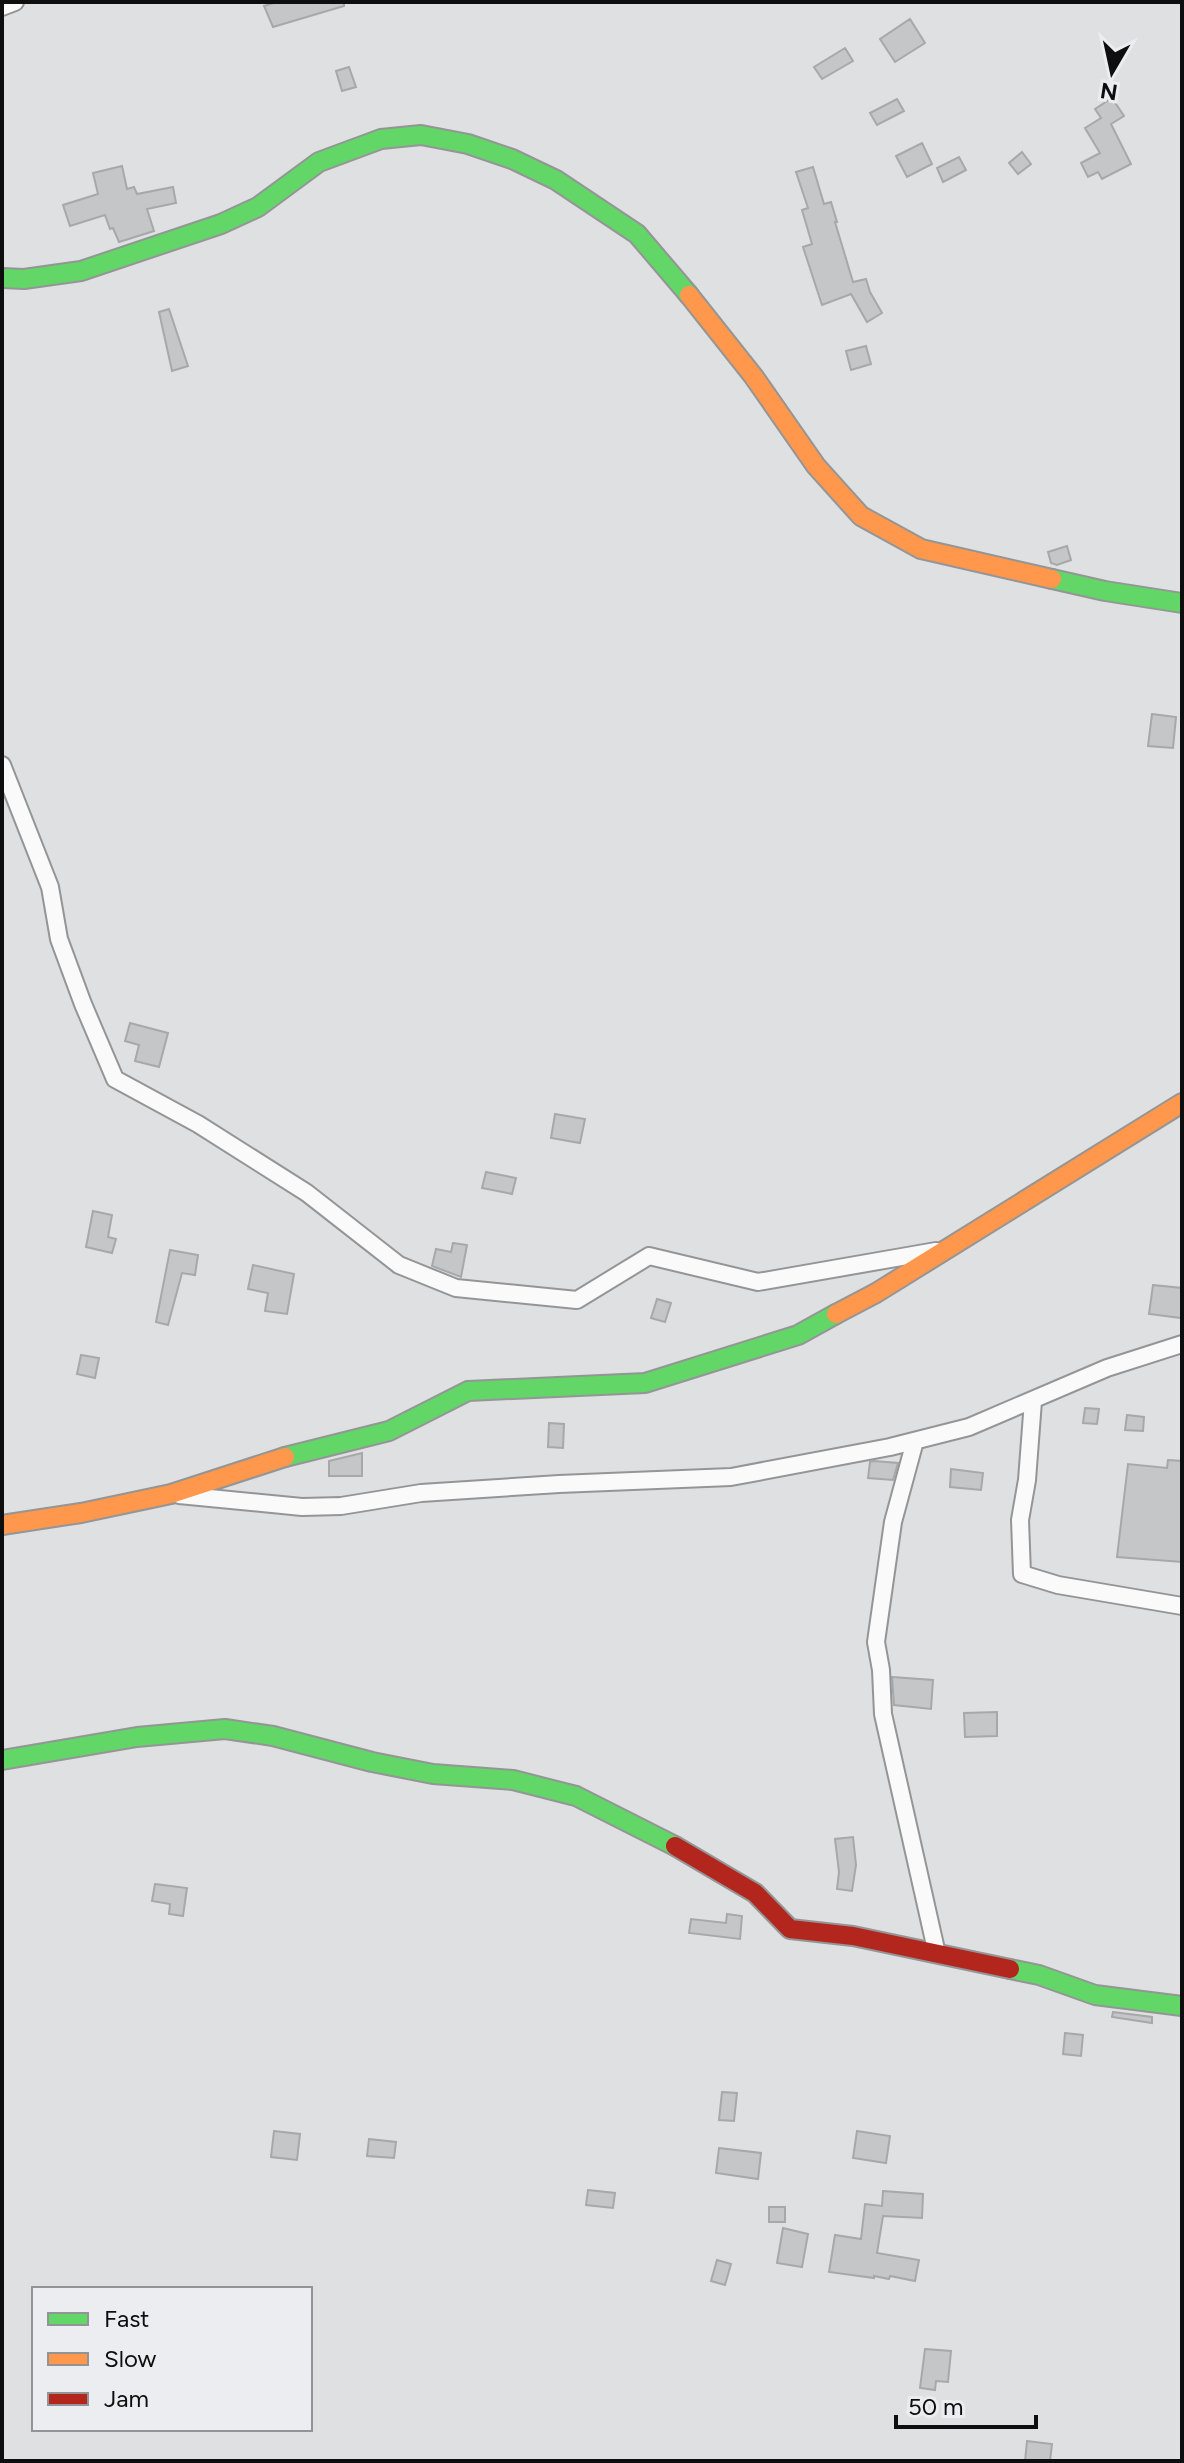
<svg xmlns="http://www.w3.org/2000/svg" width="1184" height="2463" viewBox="0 0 1184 2463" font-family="Figtree,sans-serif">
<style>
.building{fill:#c5c6c7;stroke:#a7a8a9;stroke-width:2}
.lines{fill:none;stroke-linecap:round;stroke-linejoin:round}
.street-casing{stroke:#949596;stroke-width:20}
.fast-casing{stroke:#949596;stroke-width:22}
.slow-casing{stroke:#949596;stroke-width:22}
.jam-casing{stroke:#949596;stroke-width:22}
.street{stroke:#fafafa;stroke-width:16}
.fast{stroke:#63d668;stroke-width:18}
.slow{stroke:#ff974d;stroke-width:18}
.jam{stroke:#b3261e;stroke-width:18}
</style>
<rect width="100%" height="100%" fill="#dfe0e1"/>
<path class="building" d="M277 2H344V6L273 27 264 6Z
M910 19 925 43 895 62 880 39Z
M845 48 853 61 822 79 814 67Z
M349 67 356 87 342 91 336 71Z
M1112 98 1124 116 1111 124 1131 164 1102 179 1098 172 1088 177 1081 163 1100 153 1085 128 1101 118 1095 109Z
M897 99 904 111 877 125 870 113Z
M922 143 932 164 907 177 896 156Z
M1022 152 1031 164 1018 174 1009 163Z
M959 157 966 170 943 182 937 168Z
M122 166 127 189 134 187 137 194 173 187 176 203 147 209 154 231 119 242 113 228 110 229 105 215 70 226 63 205 98 194 93 173Z
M813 167 824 204 831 202 837 222H835L853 282 866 279 870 292 882 313 867 322 851 294 822 305 803 247 812 244 802 210 808 208 796 172Z
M169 309 188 366 172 371 159 312Z
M866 346 871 364 851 370 846 351Z
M1067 546 1071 560 1057 565 1051 563 1048 552Z
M1152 714 1176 717 1173 748 1148 746Z
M130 1023 168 1033 159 1067 135 1061 139 1045 125 1041Z
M555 1114 585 1119 580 1143 551 1138Z
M486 1172 516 1178 512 1194 482 1188Z
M93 1211 112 1215 108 1237 116 1239 112 1253 86 1247Z
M453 1243 467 1245 461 1277 432 1266 436 1249 451 1252Z
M170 1250 198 1255 195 1275 182 1273 168 1325 156 1322Z
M253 1265 294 1274 287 1314 265 1311 268 1293 248 1289Z
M1153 1285 1182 1288 1181 1318 1149 1314Z
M657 1299 671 1303 665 1322 651 1318Z
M81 1355 99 1358 95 1378 77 1374Z
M1085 1408 1099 1409 1097 1424 1083 1423Z
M1127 1415 1144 1417 1143 1431 1125 1430Z
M549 1423 564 1424 563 1448 548 1447Z
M362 1453V1476H329V1461Z
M1168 1460 1182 1461V1562L1117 1557 1128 1464 1167 1468Z
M874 1461 898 1463 893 1480 868 1478 870 1462Z
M951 1469 983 1473 981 1490 950 1487Z
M892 1677 933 1680 931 1709 894 1705Z
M997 1712V1736L965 1737 964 1713Z
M853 1837 856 1865 852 1891 837 1889 839 1872 835 1839Z
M155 1884 187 1888 183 1916 169 1914 170 1904 152 1901Z
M727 1914 742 1916 740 1939 689 1933 691 1919 726 1923Z
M1113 2012 1152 2017V2023L1112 2017Z
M1065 2033 1083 2035 1081 2056 1063 2054Z
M722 2092 737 2093 734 2121 719 2120Z
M274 2131 300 2134 297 2160 271 2157Z
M857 2131 890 2136 886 2163 853 2158Z
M369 2139 396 2142 394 2158 367 2156Z
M719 2148 761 2153 758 2179 716 2173Z
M588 2190 615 2193 613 2208 586 2205Z
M883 2191 923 2194 922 2218 883 2216 877 2253 919 2260 915 2281 890 2276 889 2279 874 2276V2278L829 2272 835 2235 861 2239 865 2204 882 2206Z
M769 2207H785V2222H769Z
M783 2228 808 2234 802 2267 777 2263Z
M717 2260 731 2264 725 2285 711 2281Z
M925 2349 951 2351 948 2382 936 2381 935 2390 920 2388Z
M1027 2441 1052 2444 1050 2461H1025Z"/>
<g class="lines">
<g class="street-casing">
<path id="street" d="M2 7 15 2
M2 765 50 887 59 939 83 1004 115 1079 198 1124 307 1193 399 1265 456 1288 577 1300 649 1256 758 1282 936 1251
M1033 1401 1027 1480 1020 1520 1022 1574 1058 1585 1182 1606
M915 1441 893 1522 876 1642 881 1670 883 1714 937 1954
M179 1495 302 1507 341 1506 421 1493 559 1484 731 1477 890 1447 969 1427 1107 1368 1182 1344"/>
</g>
<g class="fast-casing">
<path id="fast" d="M2 278 24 279 81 271 221 224 258 207 319 162 381 139 421 135 468 144 512 159 556 180 637 234 689 295
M1052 579 1105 591 1182 603
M285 1457 389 1431 468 1391 645 1383 798 1335 836 1314
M2 1760 137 1737 225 1729 273 1736 372 1762 433 1774 513 1780 576 1796 675 1846
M1010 1969 1039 1975 1095 1995 1182 2006"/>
</g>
<g class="slow-casing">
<path id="slow" d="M689 295 754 377 816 466 861 516 921 549 1052 579
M836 1314 876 1293 1182 1103
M2 1525 81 1513 171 1494 285 1457"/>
</g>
<g class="jam-casing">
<path id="jam" d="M675 1846 755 1893 790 1929 853 1936 1010 1969"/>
</g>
<use href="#street" class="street"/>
<use href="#fast" class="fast"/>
<use href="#slow" class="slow"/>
<use href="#jam" class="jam"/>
</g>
<rect width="1184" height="2463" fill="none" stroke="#0e0e0f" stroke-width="8"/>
<rect x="32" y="2287" width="280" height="144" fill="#ebedf0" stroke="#939496" stroke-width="2"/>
<rect x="48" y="2313" width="40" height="12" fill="#63d668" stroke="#939496" stroke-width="2"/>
<text x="104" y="2327" font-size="24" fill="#0e0e0f">Fast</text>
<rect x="48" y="2353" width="40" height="12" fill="#ff974d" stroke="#939496" stroke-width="2"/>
<text x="104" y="2367" font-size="24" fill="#0e0e0f">Slow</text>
<rect x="48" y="2393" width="40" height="12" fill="#b3261e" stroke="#939496" stroke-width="2"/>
<text x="104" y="2407" font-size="24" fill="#0e0e0f">Jam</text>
<g transform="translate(1112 72) rotate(189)" stroke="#ebedf0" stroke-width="6" paint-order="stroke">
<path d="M0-6L14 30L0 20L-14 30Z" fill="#0e0e0f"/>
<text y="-12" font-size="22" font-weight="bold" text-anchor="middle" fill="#0e0e0f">N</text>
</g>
<path d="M896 2415v12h140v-12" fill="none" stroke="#0e0e0f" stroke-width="4"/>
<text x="908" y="2415" font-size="24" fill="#0e0e0f" stroke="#ebedf0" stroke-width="6" paint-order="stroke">50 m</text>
</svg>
